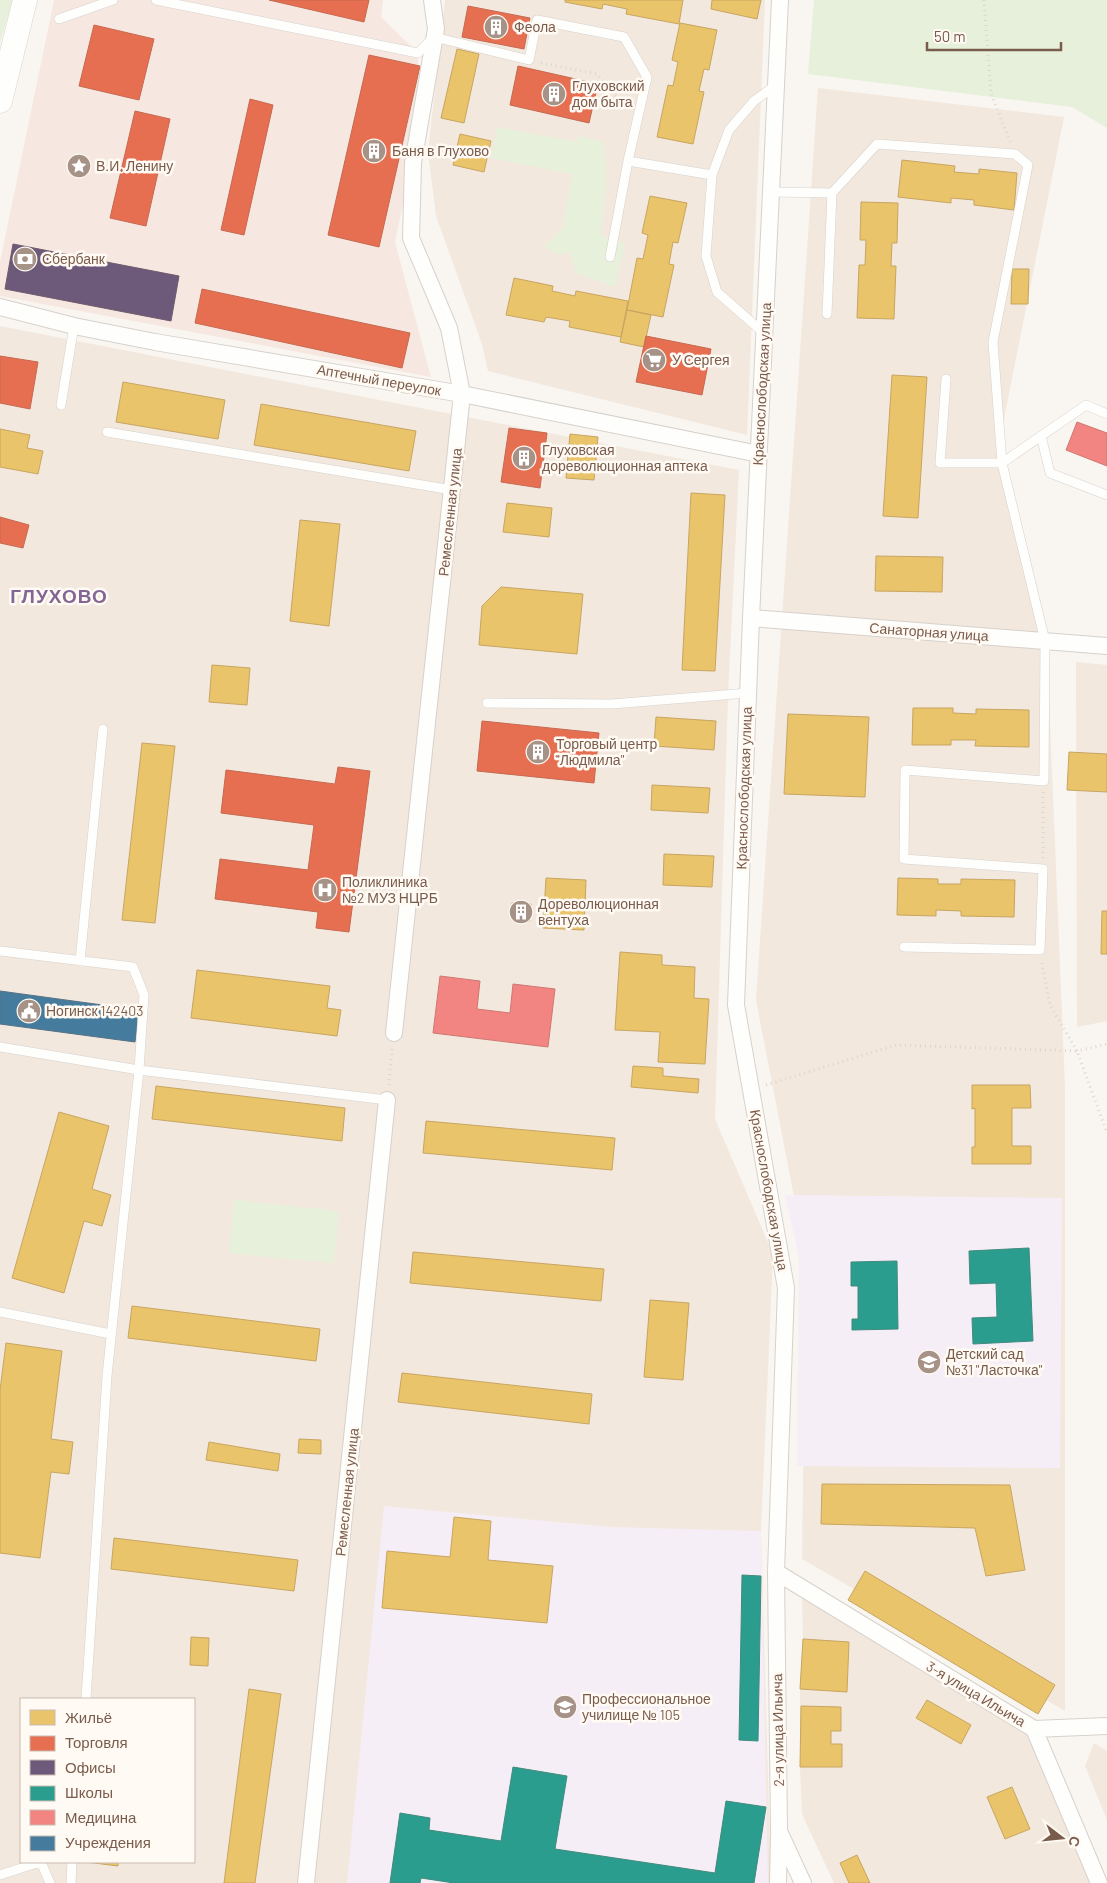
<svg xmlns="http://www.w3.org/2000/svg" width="1107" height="1883" viewBox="0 0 1107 1883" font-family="Barlow,sans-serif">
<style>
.residential{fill:#f2e8de;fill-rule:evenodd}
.commercial{fill:#f6e8e1}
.education{fill:#f6eef6}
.green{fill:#e7f0db}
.homes{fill:#e9c46a;stroke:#c8a561}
.shops{fill:#e76f51;stroke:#c66950}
.offices{fill:#6d597a;stroke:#715a6c}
.schools{fill:#2a9d8f;stroke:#428a7b}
.health{fill:#f28482;stroke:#ce7872}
.public{fill:#457b9d;stroke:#557285}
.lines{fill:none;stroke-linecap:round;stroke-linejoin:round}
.lane-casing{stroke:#d7d1cb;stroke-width:10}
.street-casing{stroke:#d7d1cb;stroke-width:18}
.secondary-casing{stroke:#d9d2cb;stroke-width:25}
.path{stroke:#dcd5d0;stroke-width:3;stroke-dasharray:1 4;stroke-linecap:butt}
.lane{stroke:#fefefd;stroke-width:9}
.street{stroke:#fefefd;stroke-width:16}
.secondary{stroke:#fefefd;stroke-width:24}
.labels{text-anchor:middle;stroke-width:5;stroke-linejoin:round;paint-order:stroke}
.poi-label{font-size:14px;fill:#7a5c4d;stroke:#fffaf3;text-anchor:start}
.street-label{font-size:14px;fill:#7a5c4d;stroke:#fffaf3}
.district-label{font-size:19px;font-weight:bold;letter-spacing:1px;fill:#846695;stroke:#fffaf3}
</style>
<rect width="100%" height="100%" fill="#f9f5f0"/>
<path class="residential" d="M445 0H765L747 435 488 371 482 344 436 216 428 152Z
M818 88 1064 117 1001 434 1048 675 1065 1087V1711L802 1559 806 1259 756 1000Z
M0 326 739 470 728 696 715 1119 773 1254 761 1531 771 1883H0ZM21 1699H194V1862H21Z
M1076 662 1107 665V1021L1077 1027Z
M802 1596 1031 1735 1091 1883H834L802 1814 800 1767V1689L803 1639Z
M1094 1743 1107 1751V1820L1085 1766Z"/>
<path class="commercial" d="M54 0H383L381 17 418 53 419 128 395 242 431 377 0 296V262Z"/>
<path class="education" d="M785 1195 1062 1198 1060 1468 797 1466 799 1258Z
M384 1506 611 1527 761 1531 768 1883H347Z"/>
<path class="green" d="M0 0H13L0 42Z
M814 0H1107V128L1072 107 808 74Z
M497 127 577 142 578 136 604 142 606 181 601 236 625 243 615 287 576 273 570 251 560 255 544 247 563 228 572 174 491 158Z
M234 1200 339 1211 334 1263 229 1253Z"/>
<path class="homes" d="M565 0H683L679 24 626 14 627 9 603 4 602 9 565 2Z
M712 0H761L757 19 711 9Z
M680 23 717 30 709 70 704 69 699 91 704 92 693 144 657 137 668 85 673 86 678 62 672 60Z
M457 49 479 54 464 123 441 118Z
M460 134 491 141 484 172 453 165Z
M902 160 955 166 954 172 979 174V169L1017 173 1014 210 974 205V200L951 198V203L898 197Z
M650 196 687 203 678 243 673 242 669 264 674 265 663 317 627 310 637 258 643 259 648 235 642 233Z
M861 202 898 203 897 243H892L891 266H896L894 319 857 318 859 265H865L866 240H860Z
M1012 269H1029L1028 304H1011Z
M514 278 553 286 552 291 575 296 576 291 628 301 621 337 569 327 570 321 546 317 544 322 506 315Z
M627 310 651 315 644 347 620 342Z
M892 375 927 377 918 518 883 516Z
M123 382 225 400 218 439 116 422Z
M261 404 416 431 409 471 254 445Z
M0 429 30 435 27 448 43 451 38 474 0 467Z
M570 434 598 437 594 480 566 478Z
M691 493 725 495 715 671 682 670Z
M507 503 552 508 549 537 503 532Z
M300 520 340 524 329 626 290 621Z
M876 556 943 557 942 592 875 591Z
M501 587 583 594 577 654 479 645 482 606Z
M212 665 250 668 247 705 209 702Z
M913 708H953V713L976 714V709L1029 710V747L975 746 976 740H951V745H912Z
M788 714 869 717 865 797 784 794Z
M656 717 716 721 714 750 654 746Z
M142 743 175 746 155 923 122 920Z
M1069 752 1107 754V792L1067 790Z
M652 785 710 788 708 813 651 810Z
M664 854 714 856 712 887 663 885Z
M546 878 586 880 584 930 543 928Z
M898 878 938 879V884H961V879L1015 880 1014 917 961 916V911L936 910V916L897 915Z
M512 903 531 904 530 921 512 920Z
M1102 911H1107V954H1101Z
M620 952 662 955V965L695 967 694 998 709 999 705 1064 658 1062 660 1032 615 1030Z
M197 970 330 986 327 1008 341 1010 337 1036 191 1018Z
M633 1066 663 1068V1076L699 1079 698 1093 631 1087Z
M972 1085H1030L1031 1108H1012V1146H1031V1164H972V1147H975V1108L972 1109Z
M156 1086 345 1108 342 1141 152 1119Z
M59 1112 109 1126 92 1189 111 1195 102 1226 84 1221 64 1293 12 1278Z
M426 1121 615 1138 612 1170 423 1153Z
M413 1252 604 1269 601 1301 410 1283Z
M650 1300 689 1303 683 1380 644 1377Z
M132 1306 320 1329 316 1361 128 1338Z
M6 1343 62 1351 51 1439 73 1442 69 1474 51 1472 40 1558 0 1553V1390Z
M402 1373 592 1394 589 1424 398 1402Z
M299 1439 321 1440V1454L298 1453Z
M209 1442 280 1454 278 1471 206 1460Z
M822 1484 1010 1485 1025 1570 986 1576 975 1528 821 1524Z
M454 1517 491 1521 488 1560 553 1566 547 1623 382 1608 387 1551 450 1557Z
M114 1538 298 1560 294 1591 111 1569Z
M865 1571 1055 1685 1038 1714 848 1600Z
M191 1637 209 1638 208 1666 190 1665Z
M803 1639 849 1642 847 1692 800 1689Z
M249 1689 281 1694 255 1883H224Z
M927 1700 971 1725 961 1744 916 1718Z
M801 1706 841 1707V1731H831V1744H842V1767H800Z
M1012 1787 1030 1829 1005 1839 987 1797Z
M857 1855 870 1883H849L840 1863Z
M86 1862H118V1866Z"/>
<path class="shops" d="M269 0H369L364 22Z
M468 6 530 18 524 49 462 37Z
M94 25 154 39 139 100 79 86Z
M369 55 420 66 379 247 328 235Z
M518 66 598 84 589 123 510 105Z
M250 99 273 105 244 235 221 230Z
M135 111 170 119 146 226 110 218Z
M202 289 410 333 402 368 195 323Z
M646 336 711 349 702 395 636 382Z
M0 356 38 362 30 409 0 403Z
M509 428 547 433 540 488 501 482Z
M0 517 29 525 23 548 0 543Z
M482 721 599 733 594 783 477 771Z
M338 767 370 771 349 932 316 928 318 912 215 899 220 859 308 870 314 825 221 813 226 770 335 784Z"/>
<path class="offices" d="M13 244 179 276 171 321 5 289Z"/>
<path class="schools" d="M1029 1248 1033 1341 973 1344 972 1318 997 1317 996 1283 970 1284 969 1251Z
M897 1261 898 1329 852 1330V1319H858V1286H851V1262Z
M742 1575 761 1576 758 1741 739 1740Z
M513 1767 567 1776 555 1849 715 1873 726 1801 766 1807 754 1883H454L421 1878 420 1883H390L400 1813 430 1818 429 1830 501 1841Z"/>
<path class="health" d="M1077 422 1107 433V466L1066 450Z
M440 976 480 981 477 1009 510 1013 513 984 555 989 548 1047 433 1033Z"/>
<path class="public" d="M0 991 139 1010 135 1042 0 1024Z"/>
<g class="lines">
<g class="lane-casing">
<path id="lane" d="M156 0 418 53 434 37 529 60 537 20 624 37 647 77 628 161 712 175 706 256 717 292 764 333
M59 19 113 0
M712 175 729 130 754 101 776 85
M771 192 832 193 877 144 1015 154 1028 165 993 342 1002 463H940L946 379
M610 257 628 161
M827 314 832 193
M61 405 74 326
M107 432 452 490
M1041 436 1050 473 1107 495
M487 703 612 704 748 693
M904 947 1040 950 1043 869 904 859 905 770 1044 781 1045 641 1002 463 1086 405 1107 414
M0 951 133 967 144 995 139 1070 107 1376 86 1699
M80 961 103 729
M0 1047 139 1070 387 1100
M0 1312 111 1334
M41 1862 50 1883
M0 1875 40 1862
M71 1883 72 1862"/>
</g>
<g class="street-casing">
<path id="street" d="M780 0 751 618 736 1005 786 1288 776 1572 779 1831 803 1883
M0 307 74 326 155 342 462 394 759 454
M751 618 1107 646
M394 1033 462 394 449 328 411 238 413 163 436 29 432 0
M776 1572 1034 1729 1099 1883
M1034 1729 1107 1726
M306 1883 387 1100
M778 1883 779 1835"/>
</g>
<g class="secondary-casing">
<path id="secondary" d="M0 101 25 0"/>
</g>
<path class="path" d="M984 0 991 93 1010 142
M541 63 597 74 627 110
M1043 858V792
M1042 963 1050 1005 1077 1051 1107 1044
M389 1085 392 1048
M766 1085 896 1045 1077 1051 1107 1133"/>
<use href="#lane" class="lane"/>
<use href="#street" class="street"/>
<use href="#secondary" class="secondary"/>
</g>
<defs>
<g id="building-disc" transform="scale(1.25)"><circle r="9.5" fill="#a69286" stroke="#fffaf3"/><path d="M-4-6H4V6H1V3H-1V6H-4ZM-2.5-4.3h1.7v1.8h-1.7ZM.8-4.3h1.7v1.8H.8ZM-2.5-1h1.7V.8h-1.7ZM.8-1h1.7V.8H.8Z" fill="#fff"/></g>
<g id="sight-disc" transform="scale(1.25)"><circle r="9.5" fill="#a69286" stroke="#fffaf3"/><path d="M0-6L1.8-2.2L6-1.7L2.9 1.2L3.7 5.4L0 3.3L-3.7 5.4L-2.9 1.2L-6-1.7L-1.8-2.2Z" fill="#fff"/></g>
<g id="bank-disc" transform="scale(1.25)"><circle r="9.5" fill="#a69286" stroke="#fffaf3"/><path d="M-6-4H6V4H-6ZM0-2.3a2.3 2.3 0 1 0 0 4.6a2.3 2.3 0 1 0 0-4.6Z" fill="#fff"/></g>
<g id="supermarket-disc" transform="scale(1.25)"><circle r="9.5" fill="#a69286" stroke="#fffaf3"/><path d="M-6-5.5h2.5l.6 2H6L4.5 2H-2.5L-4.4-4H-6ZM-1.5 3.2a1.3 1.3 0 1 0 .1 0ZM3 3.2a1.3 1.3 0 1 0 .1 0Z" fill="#fff"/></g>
<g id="hospital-disc" transform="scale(1.25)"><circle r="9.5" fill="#a69286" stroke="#fffaf3"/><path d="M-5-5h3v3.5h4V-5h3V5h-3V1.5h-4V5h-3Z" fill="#fff"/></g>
<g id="civic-disc" transform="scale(1.25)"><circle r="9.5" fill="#a69286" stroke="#fffaf3"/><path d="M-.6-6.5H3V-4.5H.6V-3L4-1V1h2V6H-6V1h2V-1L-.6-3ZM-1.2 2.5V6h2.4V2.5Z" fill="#fff"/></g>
<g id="school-disc" transform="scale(1.25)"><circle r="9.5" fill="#a69286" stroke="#fffaf3"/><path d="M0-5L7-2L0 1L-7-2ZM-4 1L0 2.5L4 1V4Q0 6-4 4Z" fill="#fff"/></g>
<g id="university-disc" transform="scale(1.25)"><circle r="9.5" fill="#a69286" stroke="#fffaf3"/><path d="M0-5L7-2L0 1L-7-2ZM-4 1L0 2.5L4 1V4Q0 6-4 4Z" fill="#fff"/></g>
</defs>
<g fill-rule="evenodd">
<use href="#building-disc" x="496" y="27"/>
<use href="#building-disc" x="554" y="94"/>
<use href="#building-disc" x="374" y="151"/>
<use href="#sight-disc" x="79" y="166"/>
<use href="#bank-disc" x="25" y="259"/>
<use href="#supermarket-disc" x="654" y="360"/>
<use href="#building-disc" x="524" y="458"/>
<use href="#building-disc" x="538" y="752"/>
<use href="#hospital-disc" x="325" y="890"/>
<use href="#building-disc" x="521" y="912"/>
<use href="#civic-disc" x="29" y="1011"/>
<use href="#school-disc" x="929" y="1362"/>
<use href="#university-disc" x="565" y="1707"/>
</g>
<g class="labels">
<g class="poi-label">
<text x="514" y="32">Феола</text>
<text x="572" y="91">Глуховский<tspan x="572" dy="16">дом быта</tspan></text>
<text x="392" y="156">Баня в Глухово</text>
<text x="96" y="171">В.И. Ленину</text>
<text x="42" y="264">Сбербанк</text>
<text x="672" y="365">У Сергея</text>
<text x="542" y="455">Глуховская<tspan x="542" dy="16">дореволюционная аптека</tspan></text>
<text x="556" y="749">Торговый центр<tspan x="556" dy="16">"Людмила"</tspan></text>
<text x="342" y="887">Поликлиника<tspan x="342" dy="16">№2 МУЗ НЦРБ</tspan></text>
<text x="538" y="909">Дореволюционная<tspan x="538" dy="16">вентуха</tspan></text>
<text x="46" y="1016">Ногинск 142403</text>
<text x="946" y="1359">Детский сад<tspan x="946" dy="16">№31 "Ласточка"</tspan></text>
<text x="582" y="1704">Профессиональное<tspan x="582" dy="16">училище № 105</tspan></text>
</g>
<g class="street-label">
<text transform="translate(379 380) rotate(10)" y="5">Аптечный переулок</text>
<text transform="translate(762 384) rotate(-87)" y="5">Краснослободская улица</text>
<text transform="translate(450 512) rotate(-84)" y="5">Ремесленная улица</text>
<text transform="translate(929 632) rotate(4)" y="5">Санаторная улица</text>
<text transform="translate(744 788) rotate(-88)" y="5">Краснослободская улица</text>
<text transform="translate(769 1190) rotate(80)" y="5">Краснослободская улица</text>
<text transform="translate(347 1492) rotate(-84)" y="5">Ремесленная улица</text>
<text transform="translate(976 1694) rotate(31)" y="5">3-я улица Ильича</text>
<text transform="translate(778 1730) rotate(-91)" y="5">2-я улица Ильича</text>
</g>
<g class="district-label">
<text x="59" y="603">ГЛУХОВО</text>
</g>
</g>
<rect x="20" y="1698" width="175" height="165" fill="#fffaf3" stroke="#cabbb1"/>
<rect x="30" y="1710" width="25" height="15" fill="#e9c46a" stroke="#cabbb1"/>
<text x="65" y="1723" font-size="15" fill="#7a5c4d">Жильё</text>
<rect x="30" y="1736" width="25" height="15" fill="#e76f51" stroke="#cabbb1"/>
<text x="65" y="1748" font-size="15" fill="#7a5c4d">Торговля</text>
<rect x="30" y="1760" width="25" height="15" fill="#6d597a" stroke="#cabbb1"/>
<text x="65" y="1773" font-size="15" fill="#7a5c4d">Офисы</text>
<rect x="30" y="1786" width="25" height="15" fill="#2a9d8f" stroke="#cabbb1"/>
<text x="65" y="1798" font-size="15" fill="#7a5c4d">Школы</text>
<rect x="30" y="1810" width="25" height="15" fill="#f28482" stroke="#cabbb1"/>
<text x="65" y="1823" font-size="15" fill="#7a5c4d">Медицина</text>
<rect x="30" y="1836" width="25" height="15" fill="#457b9d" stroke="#cabbb1"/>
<text x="65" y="1848" font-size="15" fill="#7a5c4d">Учреждения</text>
<g transform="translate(1062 1838) rotate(106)" stroke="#fffaf3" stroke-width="4" paint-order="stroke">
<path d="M0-4L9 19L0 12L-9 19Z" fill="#7a5c4d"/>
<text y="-8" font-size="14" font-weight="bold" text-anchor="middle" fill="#7a5c4d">С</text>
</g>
<path d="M927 42v8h134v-8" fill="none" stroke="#7a5c4d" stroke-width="2.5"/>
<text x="934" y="42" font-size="15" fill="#7a5c4d" stroke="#fffaf3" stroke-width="4" paint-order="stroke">50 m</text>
</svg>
